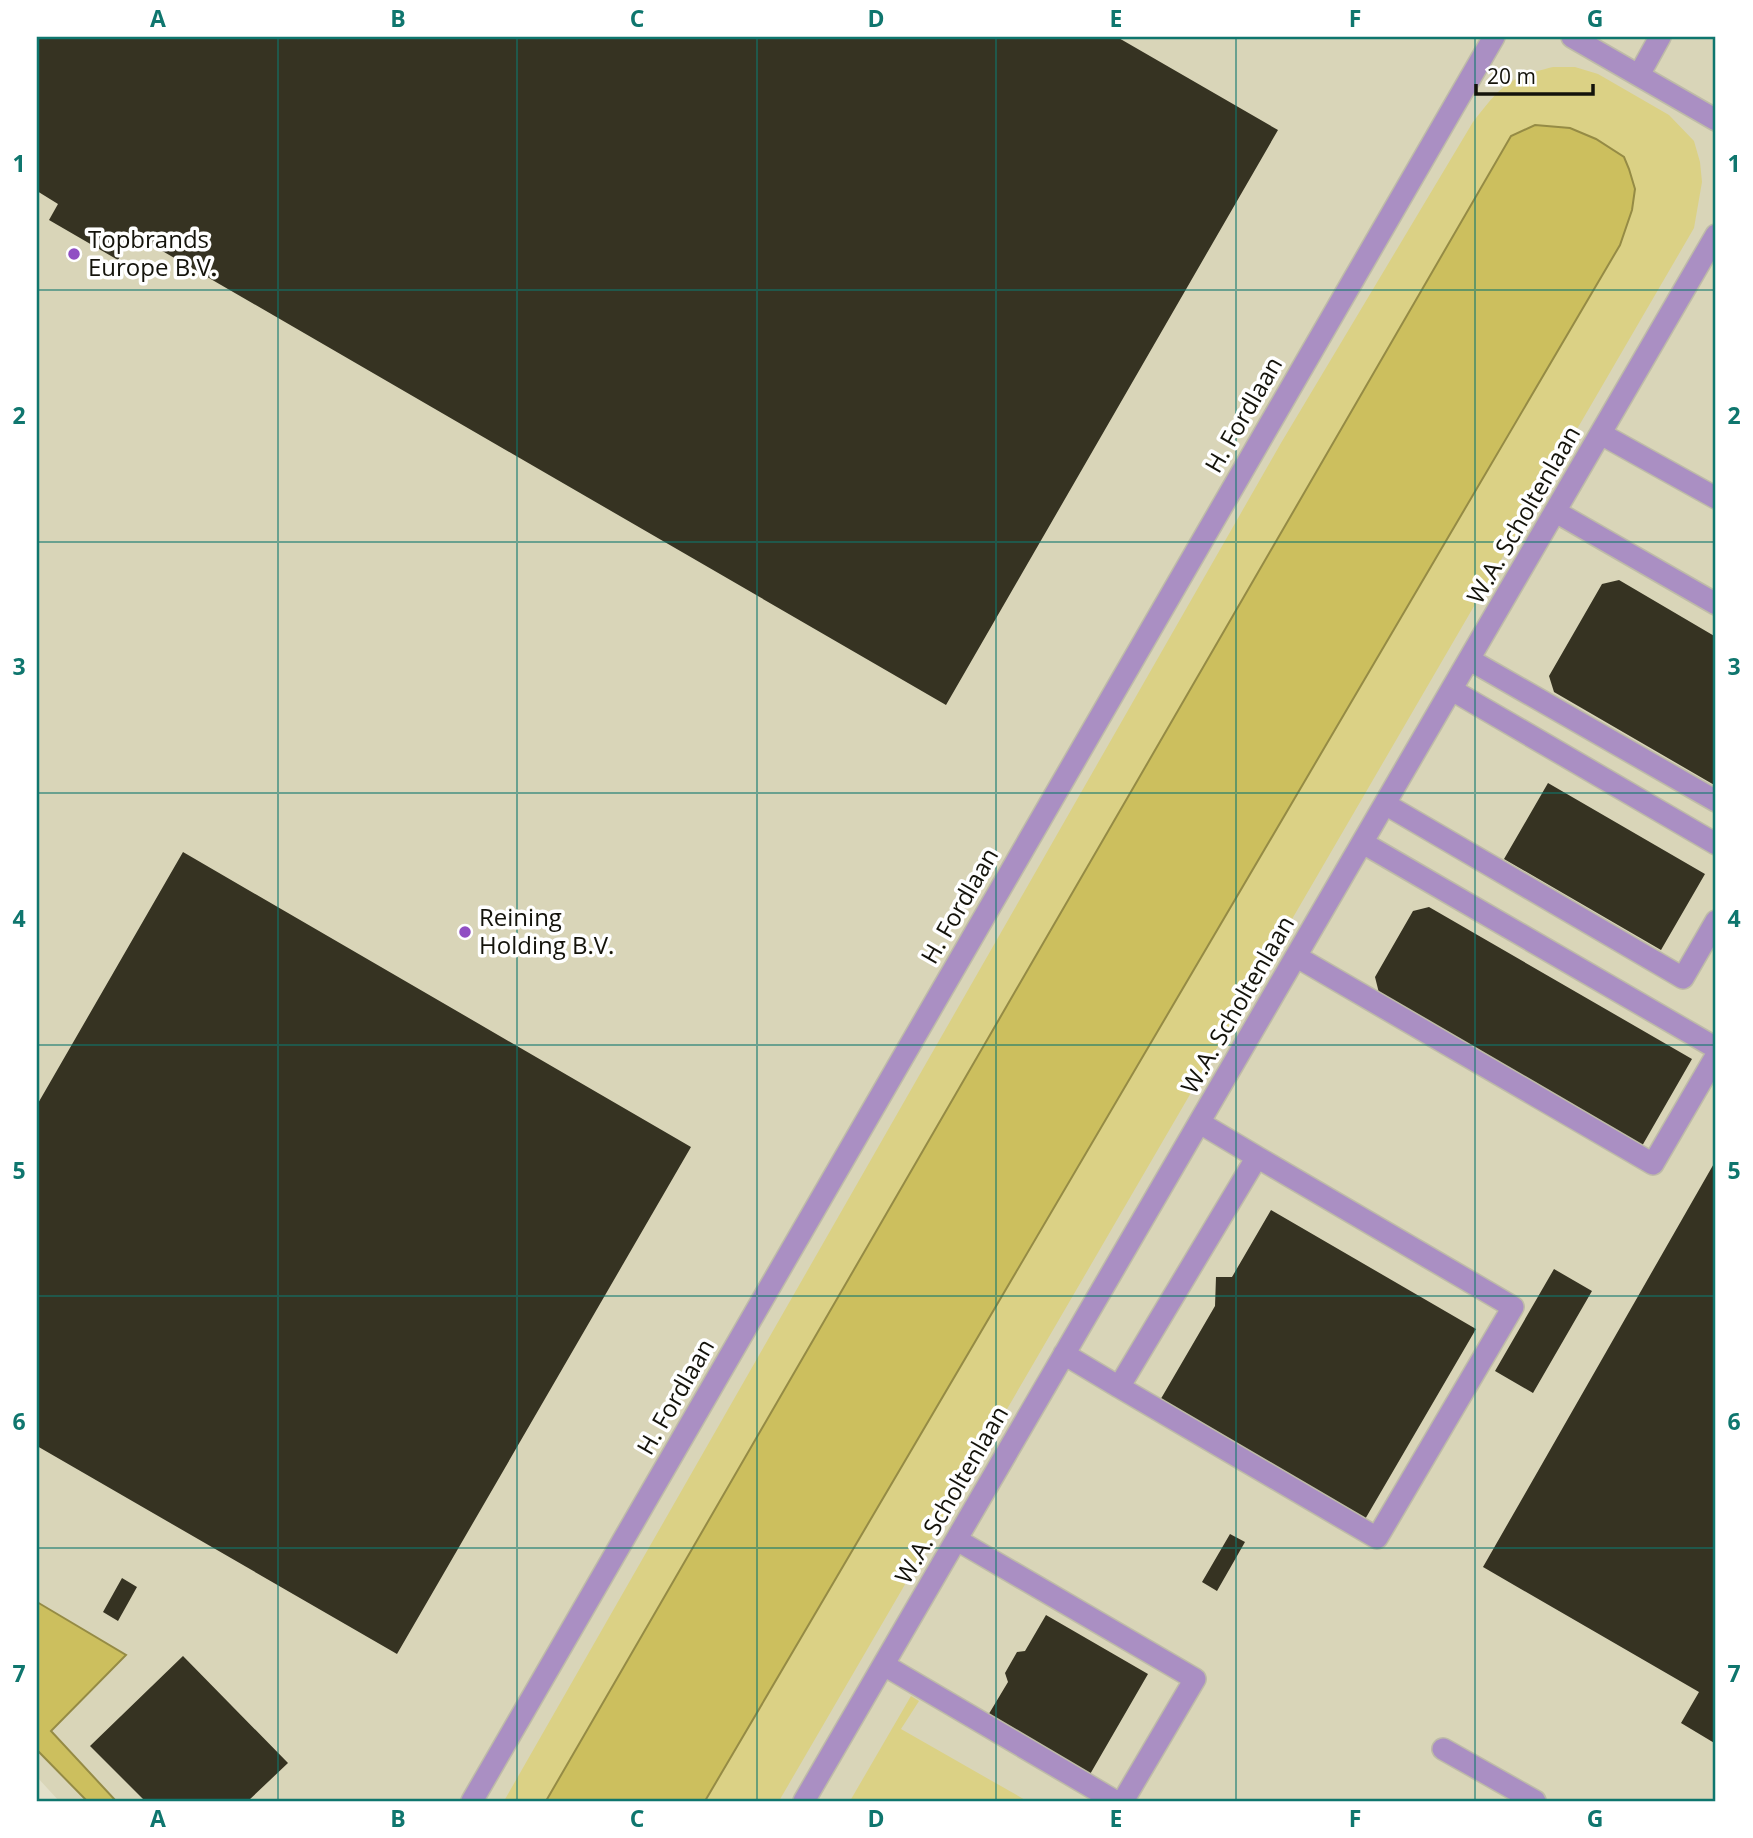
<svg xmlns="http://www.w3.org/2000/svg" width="1753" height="1838" viewBox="0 0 1753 1838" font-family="'Open Sans',sans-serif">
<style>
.built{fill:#d9d5b8}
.green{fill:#dbd185}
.water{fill:#ccbf5e;stroke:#958b45;stroke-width:2}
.building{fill:#363322}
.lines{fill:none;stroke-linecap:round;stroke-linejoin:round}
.minor-casing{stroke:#bebba8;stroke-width:24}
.minor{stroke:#aa8fc3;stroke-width:21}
.grid{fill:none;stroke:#0f766e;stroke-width:2;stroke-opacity:0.55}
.poi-dot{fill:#904ec3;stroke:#fff;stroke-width:2.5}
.labels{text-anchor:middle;stroke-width:7;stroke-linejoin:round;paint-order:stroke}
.poi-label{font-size:24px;fill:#14130b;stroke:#fff;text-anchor:start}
.street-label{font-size:24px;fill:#14130b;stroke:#fff}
.neatline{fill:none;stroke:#0f766e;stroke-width:2.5}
.grid-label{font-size:23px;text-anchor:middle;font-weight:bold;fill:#0f766e}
</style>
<rect width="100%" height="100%" fill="#e3e0ca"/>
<path class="built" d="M37 37H1716V1801H59L37 1777Z"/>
<path class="green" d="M1553 67H1575L1598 74 1669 115 1694 141 1700 162 1702 182 1694 228 779 1801H705L1620 245 1570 128 1535 125 1511 136 546 1801H504L1281 443 1473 122C1502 85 1507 78 1553 67Z
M911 1696 919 1701 901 1729 1027 1801H850Z"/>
<path class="water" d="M1535 125 1570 128 1596 139 1624 157 1629 169 1635 189 1632 210 1620 245 705 1801H546L1511 136Z
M37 1602 126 1655 51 1731 116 1801H87L37 1750Z"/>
<path class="building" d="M37 37H1117L1278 130 946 705 133 234 118 260 49 220 58 204 37 191Z
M1619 580 1716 637V786L1554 692 1549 676 1602 584Z
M1548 783 1705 874 1661 950 1504 859Z
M183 852 691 1147 397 1654 37 1446V1105Z
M1429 907 1692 1059 1642 1146 1379 993 1375 977 1413 911Z
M1716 1160V1744L1681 1723 1699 1692 1483 1567Z
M1271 1210 1476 1329 1364 1521 1159 1402 1215 1306 1216 1277H1232Z
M1554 1269 1592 1291 1533 1393 1495 1371Z
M1230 1534 1245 1542 1217 1591 1202 1582Z
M122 1578 137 1587 118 1621 103 1612Z
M1046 1615 1148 1674 1089 1776 987 1717 1008 1682 1005 1673 1017 1652 1025 1651Z
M183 1656 288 1763 248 1801H145L90 1746Z"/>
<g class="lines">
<g class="minor-casing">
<path id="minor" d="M1572 37 1716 120
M1639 75 1660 37
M1601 434 1716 498
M1556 512 1716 604
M1470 660 1716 801
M1452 690 1716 844
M1385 804 1683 978 1716 921
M1363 843 1716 1048
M1297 957 1653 1164 1716 1056
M1064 1354 1119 1387 1257 1157 1200 1123
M1119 1387 1377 1538 1513 1307 1257 1157
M957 1540 1195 1679 1123 1801
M884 1665 1115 1801
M1443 1749 1535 1801
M472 1801 1494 37
M804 1801 1716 235"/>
</g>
<use href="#minor" class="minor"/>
</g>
<path class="grid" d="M278 37V1801M517 37V1801M757 37V1801M996 37V1801M1236 37V1801M1475 37V1801M37 290H1716M37 542H1716M37 793H1716M37 1045H1716M37 1296H1716M37 1548H1716"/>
<g class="poi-dot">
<circle cx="74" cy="254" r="7"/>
<circle cx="465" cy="932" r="7"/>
</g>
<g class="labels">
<g class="poi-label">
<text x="88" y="248">Topbrands<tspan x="88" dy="28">Europe B.V.</tspan></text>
<text x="479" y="926">Reining<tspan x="479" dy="28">Holding B.V.</tspan></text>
</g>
<g class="street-label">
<text transform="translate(1244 415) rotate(-60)" y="8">H. Fordlaan</text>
<text transform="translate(1524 515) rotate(-60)" y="8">W.A. Scholtenlaan</text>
<text transform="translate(960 906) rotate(-60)" y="8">H. Fordlaan</text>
<text transform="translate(1238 1005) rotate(-60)" y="8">W.A. Scholtenlaan</text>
<text transform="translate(676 1397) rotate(-60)" y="8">H. Fordlaan</text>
<text transform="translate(952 1495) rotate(-60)" y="8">W.A. Scholtenlaan</text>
</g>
</g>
<rect width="1753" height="1838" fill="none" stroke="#ffffff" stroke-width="77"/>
<path d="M1476 84v10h117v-10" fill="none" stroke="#14130b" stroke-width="3.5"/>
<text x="1487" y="84" font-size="21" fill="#14130b" stroke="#ffffff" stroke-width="5" paint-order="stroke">20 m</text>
<rect x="38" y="38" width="1676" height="1762" class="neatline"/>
<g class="grid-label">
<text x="158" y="27">A</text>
<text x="398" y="27">B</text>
<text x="637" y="27">C</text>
<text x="876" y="27">D</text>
<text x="1116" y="27">E</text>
<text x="1355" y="27">F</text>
<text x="1595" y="27">G</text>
<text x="19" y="172">1</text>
<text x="1734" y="172">1</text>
<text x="19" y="424">2</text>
<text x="1734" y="424">2</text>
<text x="19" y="675">3</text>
<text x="1734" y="675">3</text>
<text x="19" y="927">4</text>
<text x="1734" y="927">4</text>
<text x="19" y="1179">5</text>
<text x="1734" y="1179">5</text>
<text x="19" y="1430">6</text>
<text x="1734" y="1430">6</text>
<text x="19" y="1682">7</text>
<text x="1734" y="1682">7</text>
<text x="158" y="1827">A</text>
<text x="398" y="1827">B</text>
<text x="637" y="1827">C</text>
<text x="876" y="1827">D</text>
<text x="1116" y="1827">E</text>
<text x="1355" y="1827">F</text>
<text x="1595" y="1827">G</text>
</g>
</svg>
